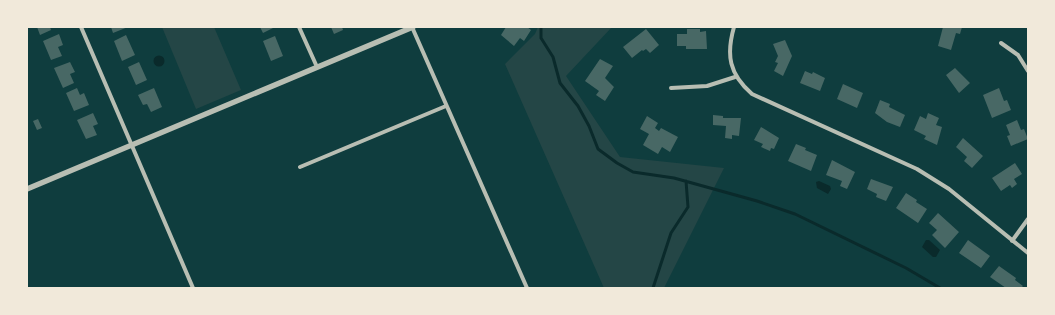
<svg xmlns="http://www.w3.org/2000/svg" width="1055" height="315" viewBox="0 0 1055 315" font-family="Ubuntu,sans-serif">
<style>
.green{fill:#244646}
.water{fill:#0a2a2b}
.lines{fill:none;stroke-linecap:round;stroke-linejoin:round}
.stream{stroke:#0a2a2b;stroke-width:3}
.building{fill:#486865}
.minor{stroke:#b8beb3;stroke-width:4}
.tertiary{stroke:#b8beb3;stroke-width:5.5}
</style>
<rect width="100%" height="100%" fill="#0f3d3e"/>
<path class="green" d="M162 27H214L241 90 196 109Z
M538 27H612L566 76 620 157 724 168 664 288H604L505 64 535 34Z"/>
<path class="water" d="M153.5 61a5.5 5.5 0 1 1 11 0a5.5 5.5 0 1 1-11 0Z
M819 181 830 186 831 189 828 194 817 188 816 182Z
M926 240H929L940 250 936 257H933L922 247Z"/>
<g class="lines">
<path class="stream" d="M541 27V38L553 57 560 83 578 106 589 126 598 149 617 163 633 172 674 178 757 201 795 214 906 268 940 288
M653 288 671 233 688 207 686 181"/>
</g>
<path class="building" d="M37 27H50L51 30 40 35Z
M111 27H128L113 33Z
M260 27H275L263 33Z
M331 27H342L343 30 334 34Z
M506 27H527L531 30 524 41 520 38 514 46 501 35Z
M943 27H962L960 34 956 33 951 50 938 46Z
M646 29 659 45 650 53 646 49 643 51 642 50 632 58 623 47Z
M687 29H700V32L706 31 707 49H686V46H677V34H687Z
M59 34 63 45 58 47 62 56 51 60 43 41Z
M126 35 135 55 122 61 114 41Z
M275 36 283 56 271 61 263 41Z
M785 40 792 56 783 76 774 71 778 63 775 62 778 56 773 44Z
M600 59 613 66 605 78 614 87 605 101 596 95 599 91 585 81Z
M70 62 75 72 70 74 74 83 63 88 54 68Z
M139 62 147 80 136 85 128 67Z
M955 68 970 83 959 93 946 75Z
M805 71 812 74 813 72 825 78 820 91 800 83Z
M843 84 863 93 857 108 837 99Z
M77 88 80 95 84 93 89 105 74 111 66 93Z
M154 88 162 107 151 112 147 104 143 105 138 95Z
M999 88 1004 101 1007 100 1011 110 992 118 983 95Z
M880 100 890 104 889 107 905 115 900 127 887 122 875 113Z
M93 113 98 124 93 126 97 135 86 139 77 120Z
M928 113 939 118 936 125 942 127 937 145 924 139 926 136 914 130 920 116 926 119Z
M713 115 723 116V118H741L739 136 732 135V139L725 138 726 126 713 125Z
M647 116 658 123 655 128 659 131 661 128 678 137 670 152 662 147 658 154 643 145 649 134 640 129Z
M38 119 42 128 37 130 33 121Z
M1017 120 1021 130 1024 129 1028 139 1011 146 1007 136 1010 135 1006 125Z
M761 127 779 138 774 149 771 148 770 151 761 147 763 144 754 140Z
M963 138 983 156 972 168 964 161 967 157 956 147Z
M796 144 806 148 805 150 817 155 811 171 788 161Z
M832 160 855 172 847 189 840 186 842 181 826 175Z
M1015 163 1022 174 1014 179 1017 184 1012 188 1010 185 1001 191 992 178Z
M871 179 893 187 886 201 876 197 877 194 867 189Z
M906 193 917 200 916 202 927 209 918 223 896 208Z
M938 213 959 232 945 248 932 235 937 230 929 223Z
M968 240 990 256 981 268 959 253Z
M999 266 1016 278 1015 280 1023 286 1021 288H1006L990 277Z"/>
<g class="lines">
<path class="minor" d="M81 27 193 288
M299 27 317 67
M412 27 527 288
M734 27C726 55 729 74 752 94L917 169 949 189 1028 253
M1001 43 1018 55 1028 71
M671 88 707 86 735 77
M300 167 446 106
M1012 241 1028 219"/>
<path class="tertiary" d="M27 189 413 27"/>
</g>
<rect width="1055" height="315" fill="none" stroke="#f1e9da" stroke-width="56"/>
</svg>
